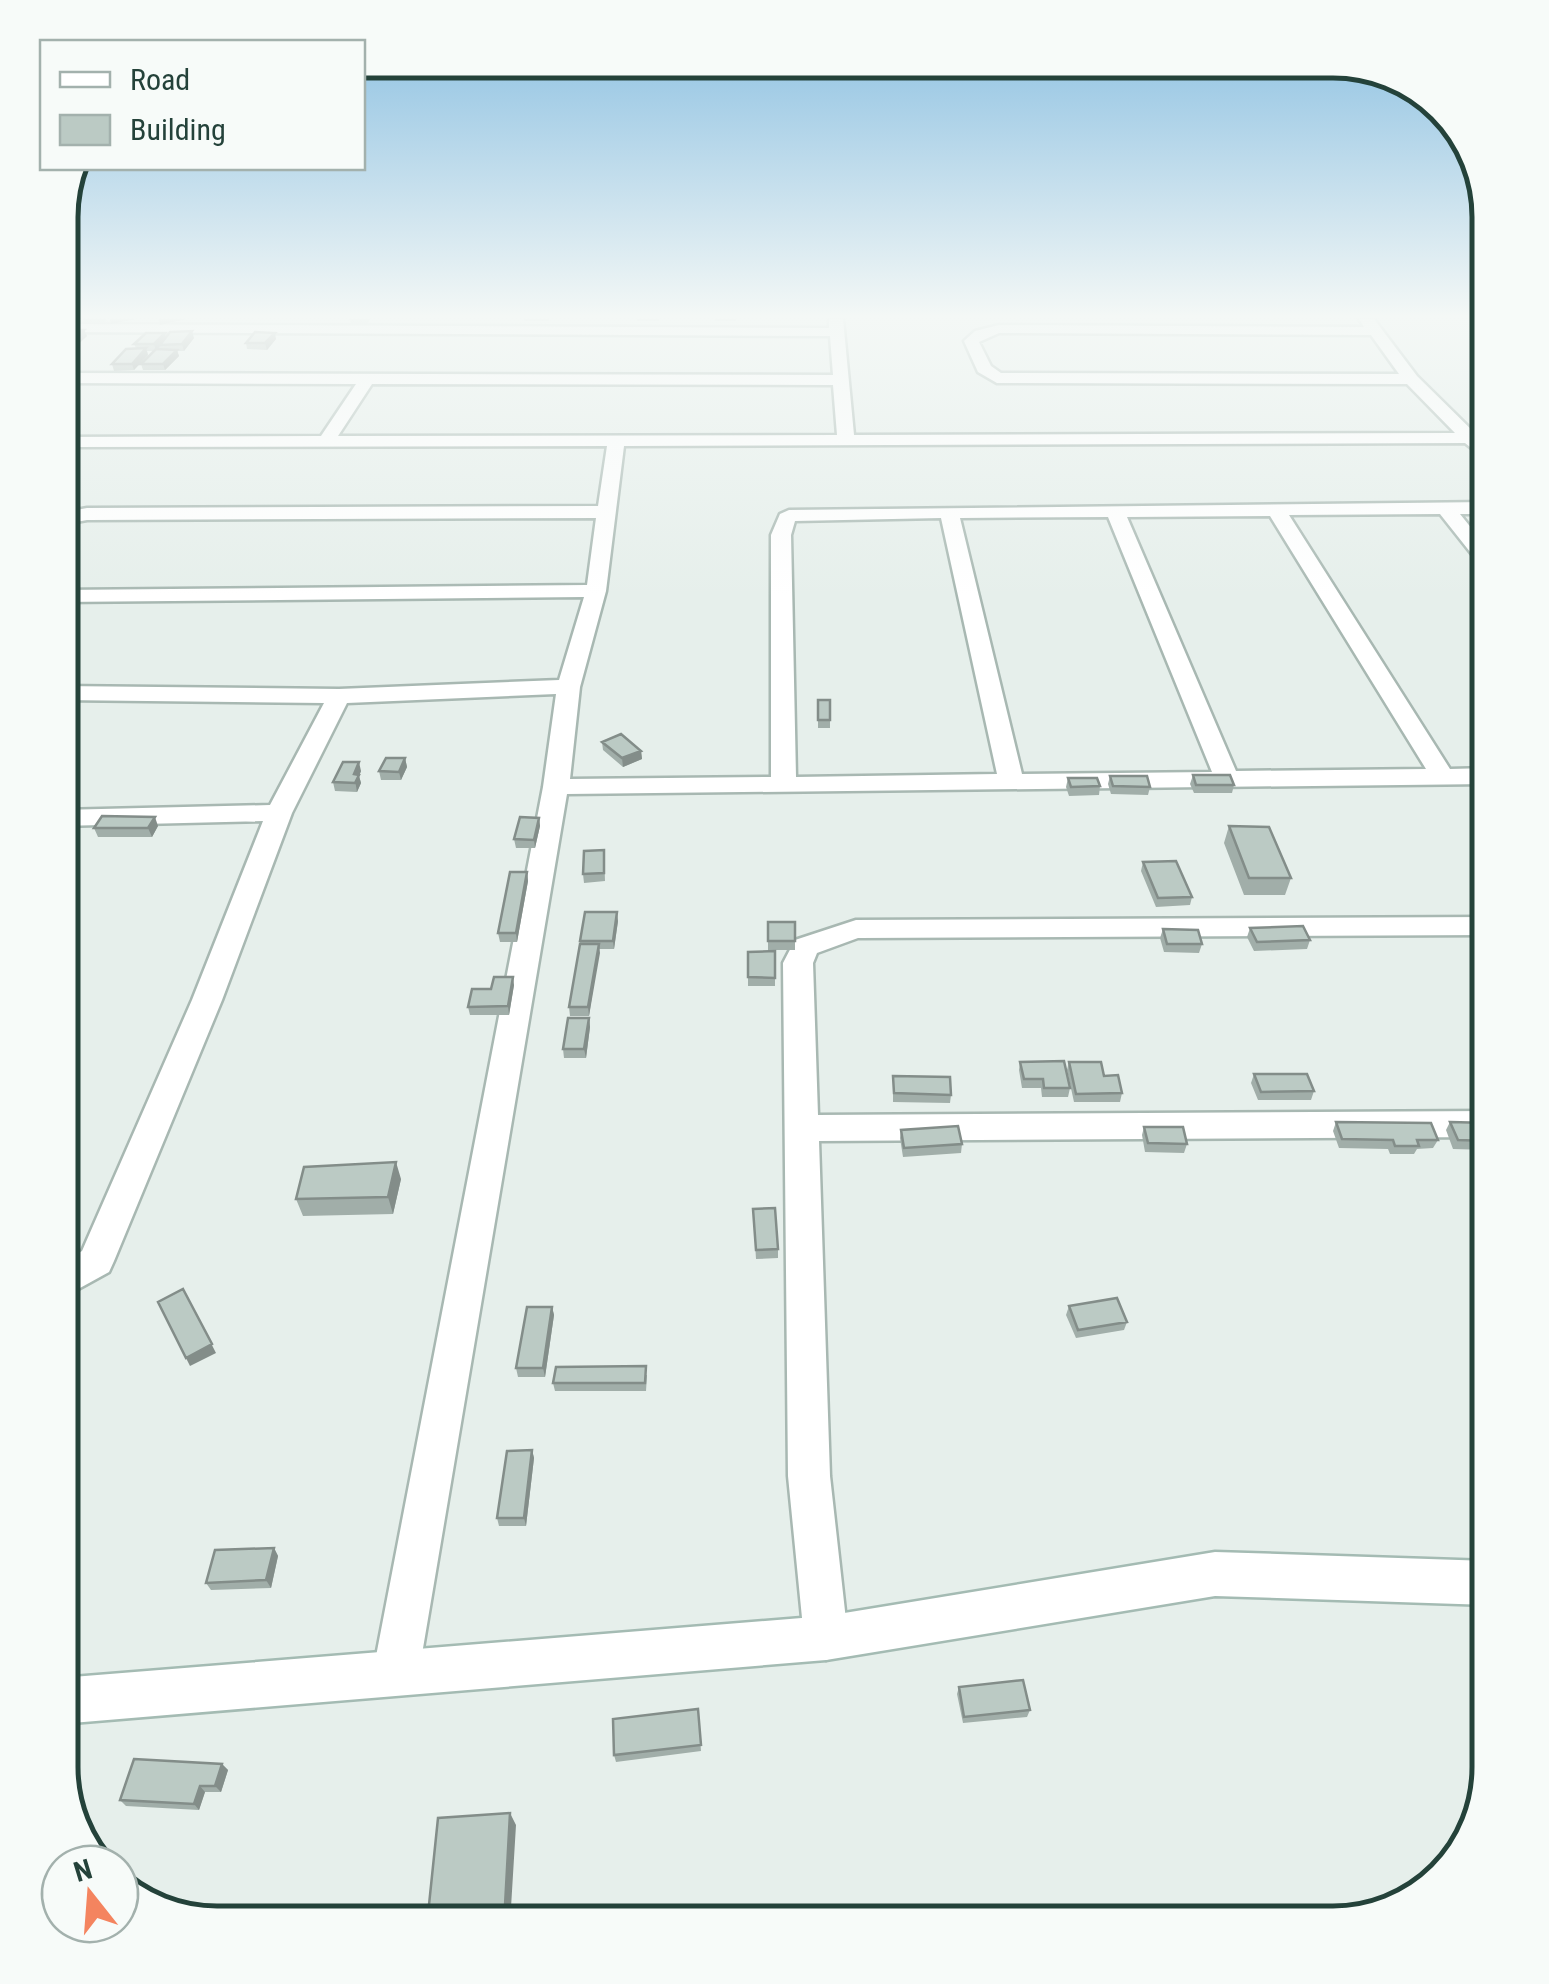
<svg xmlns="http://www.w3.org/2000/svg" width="1549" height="1984" viewBox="0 0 1549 1984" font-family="'Roboto Condensed',sans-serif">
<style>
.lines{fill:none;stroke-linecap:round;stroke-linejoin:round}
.street-casing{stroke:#a8b8b2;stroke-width:5}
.secondary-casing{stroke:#a4bbb3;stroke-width:5}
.street{fill:#fff;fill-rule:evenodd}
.secondary{fill:#fff;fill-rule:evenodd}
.wall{fill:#a1aea9}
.shaded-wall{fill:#838d89}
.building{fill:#bbcac4;stroke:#838d89;stroke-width:2.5}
.rim{fill:none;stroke:#24423a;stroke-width:5}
</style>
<rect width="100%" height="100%" fill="#e6efeb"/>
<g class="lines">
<g class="street-casing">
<path id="street" d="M829 319H843L854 435 1455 433 1407 384 997 383 978 372 964 341 975 331 999 325 1364 327 1359 319H1374L1417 376 1489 447V462L1465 443 624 446 606 591 580 687 570 779 771 777V535L780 514 789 510 1489 502V514H1460L1489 550V569L1482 567 1440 514 1289 515 1450 769 1489 768V784L567 794 419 1672 412 1688 396 1695 380 1688 373 1672 543 787 556 694 347 703 292 813 222 1000 114 1261 109 1272 60 1299V1264L82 1251 192 1000 263 821 60 826V810L270 805 324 703 60 700V686L339 689 559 680 584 597 60 602V590L587 585 596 518 87 520 60 525V513L87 508 598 506 607 446 60 447V437L321 436 356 384 60 383V373L833 375 830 336 60 332V324L829 328ZM999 333 1371 335 1399 374 1001 373 991 366 979 342ZM372 384 833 385 837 435 338 436ZM1270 516 1426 769 1236 771 1127 517ZM1108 517 1212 772 1022 774 960 518ZM941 518 997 774 796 777 791 535 795 521Z
M1489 917V935L858 938 817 953 813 963 818 1115 1489 1111V1137L819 1141 830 1476 848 1638 842 1654 826 1660 810 1654 804 1638 788 1476 783 963 795 940 856 920Z"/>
</g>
<g class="secondary-casing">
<path id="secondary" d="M1215 1552 1489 1561V1605L1215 1596 826 1660 60 1724V1678L826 1616Z"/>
</g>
<use href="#street" class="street"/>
<use href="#secondary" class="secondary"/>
</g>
<path class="wall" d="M60 319H79L74 324H60Z
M83 319H107L103 324H85Z
M348 319H370L367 324H351L350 320Z
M524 319H549V321H524Z
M637 319H659V321H637Z
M715 319H736V321H715Z
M84 330 87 336 72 350H60V331Z
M165 333 166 337 194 338 184 351H177L179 356 165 370H143L141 364 155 351H147L148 355 134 370 114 371 112 364 136 348 134 344Z
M276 339 267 350 247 349 246 343Z
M818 700H830V728H818Z
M602 742 641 751 642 759 623 767 603 750Z
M405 758 407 767 401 780H381L379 771Z
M361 771 359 776 361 783 357 792 335 791 333 782Z
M1193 775 1234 785 1232 793H1194L1190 784Z
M1110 776 1150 787 1148 795 1111 794 1108 784Z
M1068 778 1100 786 1099 795 1069 796 1066 787Z
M539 818 540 826 535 848H516L514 839Z
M158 826 152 837H98L94 828Z
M1229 826 1291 878 1285 895H1244L1224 843Z
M604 850 605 881 584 883 583 874Z
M1143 862 1192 897 1190 905 1156 907 1141 871Z
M527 872 528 881 517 942H500L498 933Z
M618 921 614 949H599L589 1016H570L569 1007 580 941Z
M768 922H795V950H768Z
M1250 928 1310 940 1307 949 1254 951 1247 937Z
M1163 929 1202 944 1199 953 1164 952 1160 938Z
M775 951V986H748V952Z
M514 985 509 1015H470L468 1007 491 989Z
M589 1018 590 1027 586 1058H564L563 1049Z
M1020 1062 1070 1088 1068 1097H1042L1041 1088H1022L1019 1070Z
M1069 1062 1104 1076 1122 1093 1120 1102H1074L1067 1070Z
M1254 1074 1314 1091 1311 1100H1258L1251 1083Z
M893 1076 951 1095 950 1103 893 1102Z
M1336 1122 1438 1140 1433 1148 1417 1149 1414 1154H1390L1388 1149 1339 1148 1333 1131Z
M1450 1122 1489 1123V1150L1453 1149 1446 1130Z
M1144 1127 1187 1144 1184 1153 1145 1152 1142 1135Z
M901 1130 962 1144 961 1153 903 1157 900 1138Z
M401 1179 393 1214 303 1216 296 1199Z
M753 1209 778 1249V1258L756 1259Z
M1069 1306 1127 1322 1124 1330 1076 1338 1066 1315Z
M552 1307 554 1315 545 1377H518L516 1368Z
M647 1375 646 1391H555L553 1383Z
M532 1450 534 1458 526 1526H499L497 1518Z
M274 1548 278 1556 271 1588 211 1590 206 1583Z
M959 1687 1030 1710 1027 1717 963 1723 957 1694Z
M698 1709 701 1751 616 1762 614 1755Z
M222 1764 228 1770 221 1792H205L199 1810 126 1806 120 1800Z"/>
<path class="shaded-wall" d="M110 319H135L111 324Z
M159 319H186L160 325Z
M84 330 87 336 72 350 70 343Z
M192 331 194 338 184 351 182 344Z
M165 333 166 339 156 351 154 344Z
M275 333 276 339 267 350 265 343Z
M146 348 148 355 134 370 132 364Z
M177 350 179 356 165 370 163 364Z
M641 751 642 759 623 767 622 758Z
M405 758 407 767 401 780 399 772Z
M359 762 361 771 359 776 361 783 357 792 354 774Z
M155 817 158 826 152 837 148 828Z
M539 818 540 826 535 848 534 840Z
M527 872 528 881 517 942 516 933Z
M617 912 618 921 614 949 613 941Z
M599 944 600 953 589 1016 588 1007Z
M513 977 514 985 509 1015 508 1006Z
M589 1018 590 1027 586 1058 584 1049Z
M396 1162 401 1179 393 1214 388 1197Z
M68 1166 78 1183 61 1224 60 1184Z
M188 1298 216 1353 190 1366 186 1358Z
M552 1307 554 1315 545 1377 543 1368Z
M532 1450 534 1458 526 1526 524 1518Z
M274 1548 278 1556 271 1588 266 1580Z
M222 1764 228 1770 221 1792 215 1786Z
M200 1786 205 1792 199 1810 194 1804Z
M510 1813 516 1825 510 1924H504Z"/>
<path class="building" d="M62 330H84L70 343H60V331Z
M192 331 182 344 160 345 170 332Z
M255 332 275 333 265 343H246Z
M146 333H165L154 344H134Z
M146 348 132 364H112L126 349Z
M156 349 177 350 163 364H141Z
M818 700H830V720H818Z
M621 734 641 751 622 758 602 742Z
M386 758H405L399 772 379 771Z
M343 762H359L354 774 359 775 355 783 333 782Z
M1193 775H1230L1234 785H1196Z
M1110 776H1147L1150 787 1113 786Z
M1068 778H1097L1100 786 1071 787Z
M102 816 155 817 148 828H94Z
M520 817 539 818 534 840 514 839Z
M1229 826 1269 827 1291 878H1249Z
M604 850V873L583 874 584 851Z
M1176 861 1192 897 1158 898 1143 862Z
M510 872H527L516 933H498Z
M585 912H617L613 941H580Z
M768 922H795V941H768Z
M1303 926 1310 940 1257 942 1250 928Z
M1163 929 1198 930 1202 944H1167Z
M580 944H599L588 1007H569Z
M775 951V978L748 977V952Z
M494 977H513L508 1006 468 1007 472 989H491Z
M568 1018H589L584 1049H563Z
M1064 1061 1070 1088H1044L1043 1079H1024L1020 1062Z
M1069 1062H1101L1104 1076 1118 1075 1122 1093 1076 1094Z
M1254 1074H1307L1314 1091 1261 1092Z
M893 1076 950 1077 951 1095 894 1093Z
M1336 1122 1431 1123 1438 1140H1417L1419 1146H1395L1393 1140 1342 1139Z
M1450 1122 1489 1123V1141L1458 1140Z
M958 1126 962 1144 904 1148 901 1130Z
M1144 1127H1183L1187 1144 1148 1143Z
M396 1162 388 1197 296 1199 304 1167Z
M60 1166H68L60 1184Z
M775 1208 778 1249 756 1250 753 1209Z
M183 1289 212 1344 186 1358 158 1302Z
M1117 1298 1127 1322 1078 1330 1069 1306Z
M527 1307H552L543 1368H516Z
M646 1366 645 1383H553L556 1367Z
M532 1450 524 1518H497L507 1451Z
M274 1548 266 1580 206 1583 215 1550Z
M1023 1680 1030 1710 964 1717 959 1687Z
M698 1709 701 1745 614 1755 613 1719Z
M134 1759 222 1764 215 1786H200L194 1804 120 1800Z
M510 1813 504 1924H427L438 1818Z"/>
<linearGradient id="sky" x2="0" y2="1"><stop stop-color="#84bce0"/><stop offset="0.53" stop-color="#f4f8f6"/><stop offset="1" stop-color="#f4f8f6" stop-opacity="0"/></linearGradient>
<rect width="1549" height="597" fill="url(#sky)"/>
<path d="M0 0H1549V1984H0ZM217 78H1333A139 139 0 0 1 1472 217V1767A139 139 0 0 1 1333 1906H217A139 139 0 0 1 78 1767V217A139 139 0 0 1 217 78Z" fill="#f7fbf9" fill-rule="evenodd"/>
<path class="rim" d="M217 78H1333A139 139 0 0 1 1472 217V1767A139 139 0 0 1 1333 1906H217A139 139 0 0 1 78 1767V217A139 139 0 0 1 217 78Z"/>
<rect x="40" y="40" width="325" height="130" fill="#f7fbf9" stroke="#a3b1ad" stroke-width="2.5"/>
<rect x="60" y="72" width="50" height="15" fill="#ffffff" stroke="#a3b1ad" stroke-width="2.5"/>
<text x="130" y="90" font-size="30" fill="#24423a">Road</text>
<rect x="60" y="115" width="50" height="30" fill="#bbcac4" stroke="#a3b1ad" stroke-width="2.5"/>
<text x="130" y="140" font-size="30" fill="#24423a">Building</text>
<g transform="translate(90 1894) rotate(343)"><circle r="48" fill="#f7fbf9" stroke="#a3b1ad" stroke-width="2.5"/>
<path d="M0-8L18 38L0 25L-18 38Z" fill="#f4845f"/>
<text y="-15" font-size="28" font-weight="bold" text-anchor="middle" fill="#24423a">N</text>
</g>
</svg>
